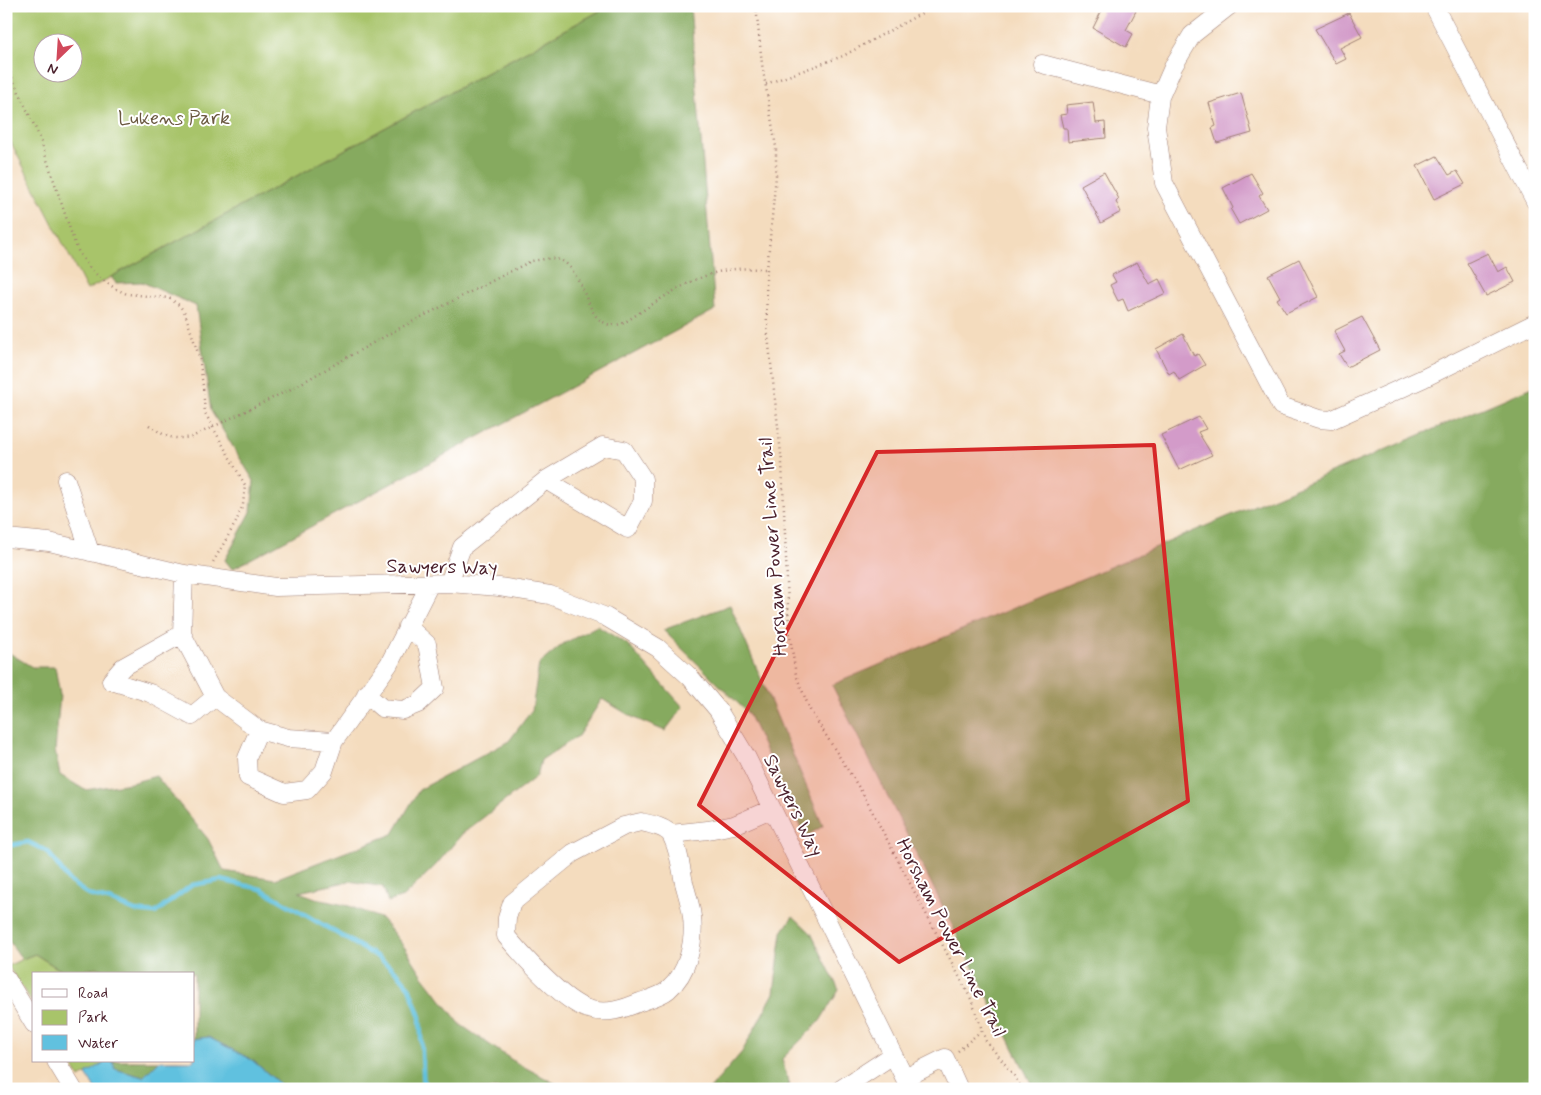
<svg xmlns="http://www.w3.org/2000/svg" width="1541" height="1095" viewBox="0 0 1541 1095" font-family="Mynerve,sans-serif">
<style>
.green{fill:#a8c46a;stroke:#79724a;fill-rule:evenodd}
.forest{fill:#86aa5e;stroke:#686444}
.water{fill:#61c1df;stroke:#567085}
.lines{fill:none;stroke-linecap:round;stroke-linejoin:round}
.stream{stroke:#61c1df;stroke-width:4.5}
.building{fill:#d39bc9}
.minor-casing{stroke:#9f7e74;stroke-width:19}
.path{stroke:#9f7e74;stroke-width:2.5;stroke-dasharray:1 4;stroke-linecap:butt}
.minor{stroke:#fff;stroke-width:18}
.marked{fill:#d62828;fill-opacity:0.2;stroke:#d62828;stroke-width:4;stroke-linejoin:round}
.labels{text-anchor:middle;stroke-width:4;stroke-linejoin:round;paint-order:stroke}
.park-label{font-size:20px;fill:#6b5941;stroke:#fff}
.street-label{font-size:20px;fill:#4a1f2b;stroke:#fff}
</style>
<rect width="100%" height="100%" fill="#fff"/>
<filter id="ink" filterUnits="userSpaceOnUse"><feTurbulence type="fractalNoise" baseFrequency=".02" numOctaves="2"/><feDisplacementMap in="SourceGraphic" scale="10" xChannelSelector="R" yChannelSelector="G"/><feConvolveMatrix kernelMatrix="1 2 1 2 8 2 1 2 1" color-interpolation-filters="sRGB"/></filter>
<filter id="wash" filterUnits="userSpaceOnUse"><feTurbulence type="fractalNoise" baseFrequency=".0096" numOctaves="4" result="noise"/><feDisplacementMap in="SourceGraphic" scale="20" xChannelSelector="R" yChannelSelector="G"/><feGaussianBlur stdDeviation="1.12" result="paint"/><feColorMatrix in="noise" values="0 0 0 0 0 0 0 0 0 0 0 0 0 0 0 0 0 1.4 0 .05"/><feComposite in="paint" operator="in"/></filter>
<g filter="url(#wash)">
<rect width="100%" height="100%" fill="#f4dcbe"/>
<path class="green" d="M6 6H609L87 290 6 133ZM72 42V72H42V42Z
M35 954 65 973 97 967 113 974H34V1006L8 966 22 959Z
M69 1061H107L80 1078Z"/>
<path class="forest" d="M609 6H690L715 310 232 569 225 560 251 512 254 481 211 411 196 306 142 282 116 283 111 277Z
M1535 386V1089H1034L832 685Z
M730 605 823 826 805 837 748 713 663 630Z
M597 626 627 644 683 707 665 731 634 718 602 699 578 736 541 760 537 776 462 834 436 865 403 897 388 902 383 887 350 881 299 892 321 900 349 906 382 919 405 948 423 976 461 1025 515 1062 558 1085 573 1089H286L252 1060 208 1037 194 1039V974H113L97 967 65 973 35 954 22 959 6 937V651L32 667H55L60 695 55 751 60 775 85 790 131 783 156 776 208 839 224 871 275 879 393 834 419 790 509 741 532 710 539 664 563 644Z
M793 916 811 933 839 990 820 1021 782 1059 790 1089H710L742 1052 774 993 782 932Z
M113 1061H159L143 1077 114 1069Z"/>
<path class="water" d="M208 1037 252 1060 286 1089H95L86 1074 107 1061H113L115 1069 143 1077 159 1061H194V1039Z"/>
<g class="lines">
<path class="stream" d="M6 844 12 845 28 842 48 852 69 881 89 895 112 901 135 911 155 913 192 885 221 880 261 889 376 956 397 972 409 987 420 1017 424 1089"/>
</g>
<g id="blocks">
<path class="building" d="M1104 6H1127L1136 11 1126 30 1133 34 1126 47 1093 28Z
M1349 13 1362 37 1340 48 1346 59 1336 64 1315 29Z
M1241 93 1252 133 1217 143 1212 128 1216 126 1209 103Z
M1093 102 1096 123 1105 122 1106 138 1068 142 1067 128H1063L1060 115 1067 114 1066 105Z
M1437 156 1449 175 1457 171 1465 184 1434 199 1417 166Z
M1104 172 1119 199 1116 202 1121 212 1101 223 1081 185Z
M1251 173 1263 193 1259 196 1267 209 1239 224 1231 210 1233 208 1223 188Z
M1488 253 1498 272 1507 267 1515 282 1486 296 1467 263Z
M1299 259 1318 297 1286 313 1277 299 1280 297 1268 275Z
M1137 262 1149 284 1159 279 1166 293 1128 311 1123 299 1118 301 1110 285 1116 282 1112 275Z
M1362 317 1380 350 1347 367 1339 354 1345 351 1334 331Z
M1183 334 1194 356 1198 354 1205 365 1179 380 1174 371 1169 374 1156 349Z
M1199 417 1206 429 1198 432 1212 455 1179 470 1161 435Z"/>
</g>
</g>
<g filter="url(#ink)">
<use href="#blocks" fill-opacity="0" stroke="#9f7e74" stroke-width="1"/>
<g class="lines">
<g class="minor-casing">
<path id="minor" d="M1229 6 1192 35 1174 65 1160 97 1156 127 1164 183 1281 406 1319 419 1331 420 1424 378 1535 323
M1434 6 1535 201
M1042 64 1161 95
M66 480 90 552
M6 538 49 542 184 574 276 587 449 583 499 587 550 595 606 617 658 648 690 677 718 710 747 758 910 1089
M184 574 182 634 215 697 259 730 288 738 334 741
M449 583 462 547 546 480 603 446 624 450 643 479V501L628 529 546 480
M182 634 123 667 111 681 150 693 192 716 215 697
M366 694 382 708 403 710 418 704 435 688 427 644 407 626
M259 730 247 758 248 777 284 793 307 790 324 771 334 741 389 664 430 584
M641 822C650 824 666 827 671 835 679 849 681 868 684 883 687 894 691 906 692 917 695 942 688 973 668 990 661 996 649 999 640 1002 624 1009 606 1015 588 1009 564 1002 523 956 506 936L507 918 512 903 573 853 624 826Z
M671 834 708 830 734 825 771 809
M6 978 34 1024
M56 1061 73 1089
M905 1078 945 1058 959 1089
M841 1089 893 1055"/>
</g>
<path class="path" d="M756 6 762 64 776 147V175L766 280 767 327 782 463 789 630 796 675 810 710 863 794 971 999 986 1041 1013 1074 1022 1089
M6 64 39 136 74 241 79 253 89 267 100 278 116 289 127 294 169 298 179 305 185 313 199 356 203 386 205 413 245 485 243 505 236 522 212 564
M766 84 843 56 935 6
M149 425C166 437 171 440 192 437L289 390 398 329 531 261C541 260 553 256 562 261 583 272 586 314 603 322 609 326 616 325 622 324 656 303 694 272 736 269 746 268 757 269 767 269
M958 1051 981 1031"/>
<use href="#minor" class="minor"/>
</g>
</g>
<path class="marked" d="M1154 445 1188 801 899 962 699 805 877 452Z"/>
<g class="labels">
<g class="park-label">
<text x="174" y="124">Lukens Park</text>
</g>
<g class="street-label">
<text transform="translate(772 547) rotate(-94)" y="7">Horsham Power Line Trail</text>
<text transform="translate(442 566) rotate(1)" y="7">Sawyers Way</text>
<text transform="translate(794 805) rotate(64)" y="7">Sawyers Way</text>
<text transform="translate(952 937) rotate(63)" y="7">Horsham Power Line Trail</text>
</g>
</g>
<rect width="1541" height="1095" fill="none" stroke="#fff" stroke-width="25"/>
<rect x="32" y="972" width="162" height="90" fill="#ffffff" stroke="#b7a5aa"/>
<rect x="42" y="989" width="25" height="8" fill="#ffffff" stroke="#b7a5aa"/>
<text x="78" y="998" font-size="15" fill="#4a1f2b">Road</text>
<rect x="42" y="1010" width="25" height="15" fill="#a8c46a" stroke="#b7a5aa"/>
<text x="78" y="1022" font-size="15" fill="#4a1f2b">Park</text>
<rect x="42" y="1035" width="25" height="15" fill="#61c1df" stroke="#b7a5aa"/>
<text x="78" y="1048" font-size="15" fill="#4a1f2b">Water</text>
<g transform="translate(58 58) rotate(205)"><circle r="24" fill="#ffffff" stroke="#b7a5aa"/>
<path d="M0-4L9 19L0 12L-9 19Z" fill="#d1495b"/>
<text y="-8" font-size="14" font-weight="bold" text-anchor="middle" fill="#4a1f2b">N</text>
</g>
</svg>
